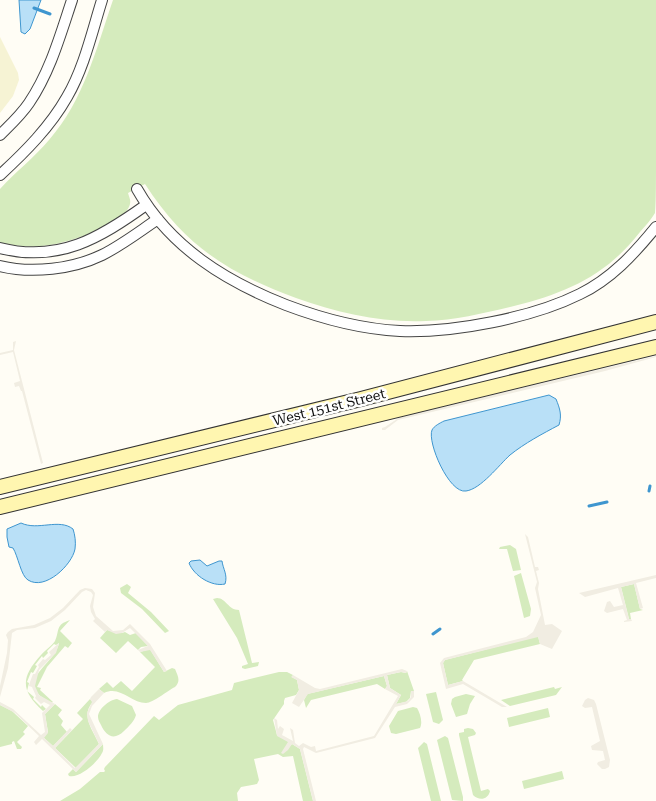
<svg xmlns="http://www.w3.org/2000/svg" width="656" height="801" viewBox="0 0 656 801" font-family="'Roboto Serif',serif">
<style>
.farmland{fill:#f6f3d4}
.green{fill:#d5ebbd}
.plaza{fill:#f1ede2}
.water{fill:#b9e0f7;stroke:#3f96cf}
.lines{fill:none;stroke-linecap:round;stroke-linejoin:round}
.stream{stroke:#3f96cf;stroke-width:3}
.minor-casing{stroke:#444;stroke-width:12}
.secondary-casing{stroke:#333;stroke-width:16}
.minor{stroke:#fff;stroke-width:10}
.secondary{stroke:#fff6b0;stroke-width:14}
.labels{text-anchor:middle;stroke-width:5;stroke-linejoin:round;paint-order:stroke}
.street-label{font-size:14px;fill:#111;stroke:#fff}
</style>
<rect width="100%" height="100%" fill="#fffdf5"/>
<path class="farmland" d="M0 37 18 73 19 80 13 96 0 113Z"/>
<path class="green" d="M113 0H656C656 57 656 113 656 170 656 179 656 206 655 213 651 220 645 226 640 232 606 276 566 293 514 306 485 313 456 320 426 321 381 323 339 313 296 298 228 273 185 246 145 184L128 193C129 197 131 200 130 204 125 226 62 245 42 246 28 248 14 245 0 243V189C15 172 34 158 49 140 84 100 96 49 113 0Z
M510 545 516 549 521 570 513 571 507 549H499L500 547Z
M521 573 531 609 530 616 524 618 514 576Z
M127 584 131 587 128 593 151 612 169 631 165 633 142 609 121 593 120 588Z
M634 584 640 609 643 610 630 613 631 619H629L621 587Z
M217 598C226 598 228 610 239 610L252 663 259 662 258 666 245 669 242 668V666L248 664 237 638 213 599Z
M70 620 60 631 72 643 68 648 65 646 47 667 37 687 41 688 40 690 53 702 51 703C10 681 55 666 59 643L56 645 54 644 47 651 48 653 43 658 42 656 35 665 37 666 33 673 31 672 27 682 29 683 27 691 34 697 33 699 41 707 42 705 46 709 43 711C21 691 20 678 41 655 45 650 52 646 55 641 60 630 55 625 70 620Z
M107 630 122 633 125 632 130 635 136 633 148 646 141 647 138 650 128 641 116 653 100 638Z
M538 636 540 644 474 660 462 680 463 681 448 685 443 663 445 660Z
M150 649 164 672 172 668 175 669C178 676 181 681 175 687 167 691 153 703 146 703 131 703 120 685 104 693L99 689 107 682 113 688 121 681 132 691 155 667 140 652Z
M407 671 414 691H411L410 698 406 702 396 704 401 695 390 688 387 675 401 672 406 673Z
M279 672H287L293 675 292 677 297 680 299 690 296 695 285 698 284 701V704L273 720 277 735 289 742 282 753 292 744 300 749 313 801H303L293 756 283 757 278 754 254 759 259 780 257 784 241 787 237 793 238 801H60L80 789 100 772H104L105 771 104 769 105 767 154 716 159 720 178 705 232 690 234 683Z
M384 676 387 686 385 689 377 684 311 700 306 708 304 700 307 694Z
M554 687 555 689 562 687 556 695 510 706 501 700Z
M436 692 443 720 439 724 433 722 426 694Z
M466 694 475 696 470 704 467 714 456 717 451 704 452 699 455 697Z
M90 699 93 702C80 715 93 730 99 744L76 768 55 748 83 719 77 713Z
M117 699 132 706 136 715C134 722 129 726 124 731 114 741 106 736 101 725 100 723 98 720 98 717 98 709 109 700 117 699Z
M55 704 62 710 58 715 63 721 61 725 67 732 53 746 43 737 48 732 45 714Z
M0 705 12 711 28 726 23 732 25 734 17 742 22 747 21 749H17L14 741 12 742V744L0 747Z
M413 707 417 708C420 713 423 722 420 728L396 734 391 733 389 726 398 711Z
M548 708 550 717 509 727 507 718Z
M468 728 473 729 476 733 475 735 468 737 481 791 488 789 490 791C488 800 479 801 473 795L459 735V733L464 732V729Z
M445 736 448 738 463 797V801L452 800 437 740Z
M424 742 427 744 441 801H431L418 748Z
M103 744C103 747 104 750 102 753 98 762 79 779 69 776L68 774 73 769 76 772Z
M562 771 564 779 524 789 522 781Z"/>
<path class="plaza" d="M16 341 14 350 43 463 41 464 22 391H21L19 386 15 387 14 383 20 381 13 352 0 355V353L13 350V342Z
M656 356V357L605 371 398 420 385 430H382V428L385 427 400 417Z
M525 534 528 537 535 567H538L539 570 536 571 539 583 538 589 545 625 552 624 562 631 552 649 540 644 538 637 445 660 443 663 448 685 463 681 507 707H502L463 684 446 689 440 663 444 658 526 637 533 632 541 615 535 588 537 582Z
M656 575V578L636 583 643 608 640 609 634 584 621 587 629 619H631L632 621 624 622V621L627 620 623 609 607 613 604 611 607 602 610 601 614 607 623 605 618 588 585 597 579 593Z
M85 588 92 589 95 593 93 607 96 616 113 631 123 630 130 624 150 644 167 671 164 672 150 650 140 652 138 650 148 646 130 628 122 633 116 634 107 630 105 632 93 621 95 619 91 612 90 606 93 595 91 592 86 590 82 592 65 610 51 621 35 628 17 630 12 633 8 668 0 697V686L7 653 8 640 6 635 8 632 12 629 34 625 50 618 63 608 80 590Z
M59 643 56 653 39 670 35 686 39 695 55 704 45 714 48 733 44 738 53 746 70 728 72 730 55 748 75 768 99 744 88 721 87 713 92 702 90 699 91 697 99 689 104 693 92 706 89 714 103 744 76 772 42 739 36 745 34 742 39 736 15 713 0 705V702L13 709 41 735 45 732 42 713 50 705 44 702 41 704 35 698 36 696 32 687 29 686 30 682 33 674H35L39 667 38 665 43 659 45 660 51 655 49 652Z
M402 669 407 671 406 673 401 672 387 675 390 688 401 695 396 704 408 701 411 697V691H414V697L407 704 395 707 375 738 316 753 304 747 303 749 316 801H313L300 749 292 744 288 750 283 754 281 753 288 742 277 736 274 718 277 720 278 729 280 726 284 729 282 735 293 741 290 728 293 730 295 743 299 746 303 743 311 747 315 746 316 751 374 736 398 696 385 689 387 686 384 676 308 694 299 707 292 703 299 690 297 680 291 677 293 675 315 688 320 689Z
M588 698 594 700 596 704 610 760 609 767 605 769H602L597 764 598 762 605 760 603 751 592 750 591 746 600 741 592 707 585 708 582 706 585 700Z"/>
<path class="water" d="M19 0H41L30 29 25 34 21 32Z
M549 395 556 399C560 409 562 415 559 425 542 434 525 443 510 455 499 465 481 489 466 491 449 494 427 442 432 430 434 426 440 423 444 421Z
M21 523C38 531 59 518 73 529 75 535 76 542 75 549 72 565 45 591 28 580 21 576 18 556 13 548L9 547 7 537V529Z
M200 560 207 566 219 561H222C223 569 228 575 225 584 212 587 194 576 189 563L191 561Z"/>
<g class="lines">
<path class="stream" d="M34 8 50 14
M649 491 650 486
M589 506 607 502
M433 634 440 629"/>
<g class="minor-casing">
<path id="minor" d="M0 135C10 125 21 115 29 103 50 72 60 36 72 0
M0 175C25 152 50 127 67 97 84 68 92 32 102 0
M137 189C170 247 225 281 286 305 323 319 360 329 400 331 453 333 532 318 580 294 611 279 634 254 656 227
M0 248C59 263 100 238 146 205
M0 266C32 274 73 269 102 255 122 245 140 231 158 219"/>
</g>
<g class="secondary-casing">
<path id="secondary" d="M0 487 361 399 656 322
M0 507 656 347"/>
</g>
<use href="#minor" class="minor"/>
<use href="#secondary" class="secondary"/>
</g>
<g class="labels">
<g class="street-label">
<text transform="translate(329 407) rotate(-14)" y="5">West 151st Street</text>
</g>
</g>
</svg>
